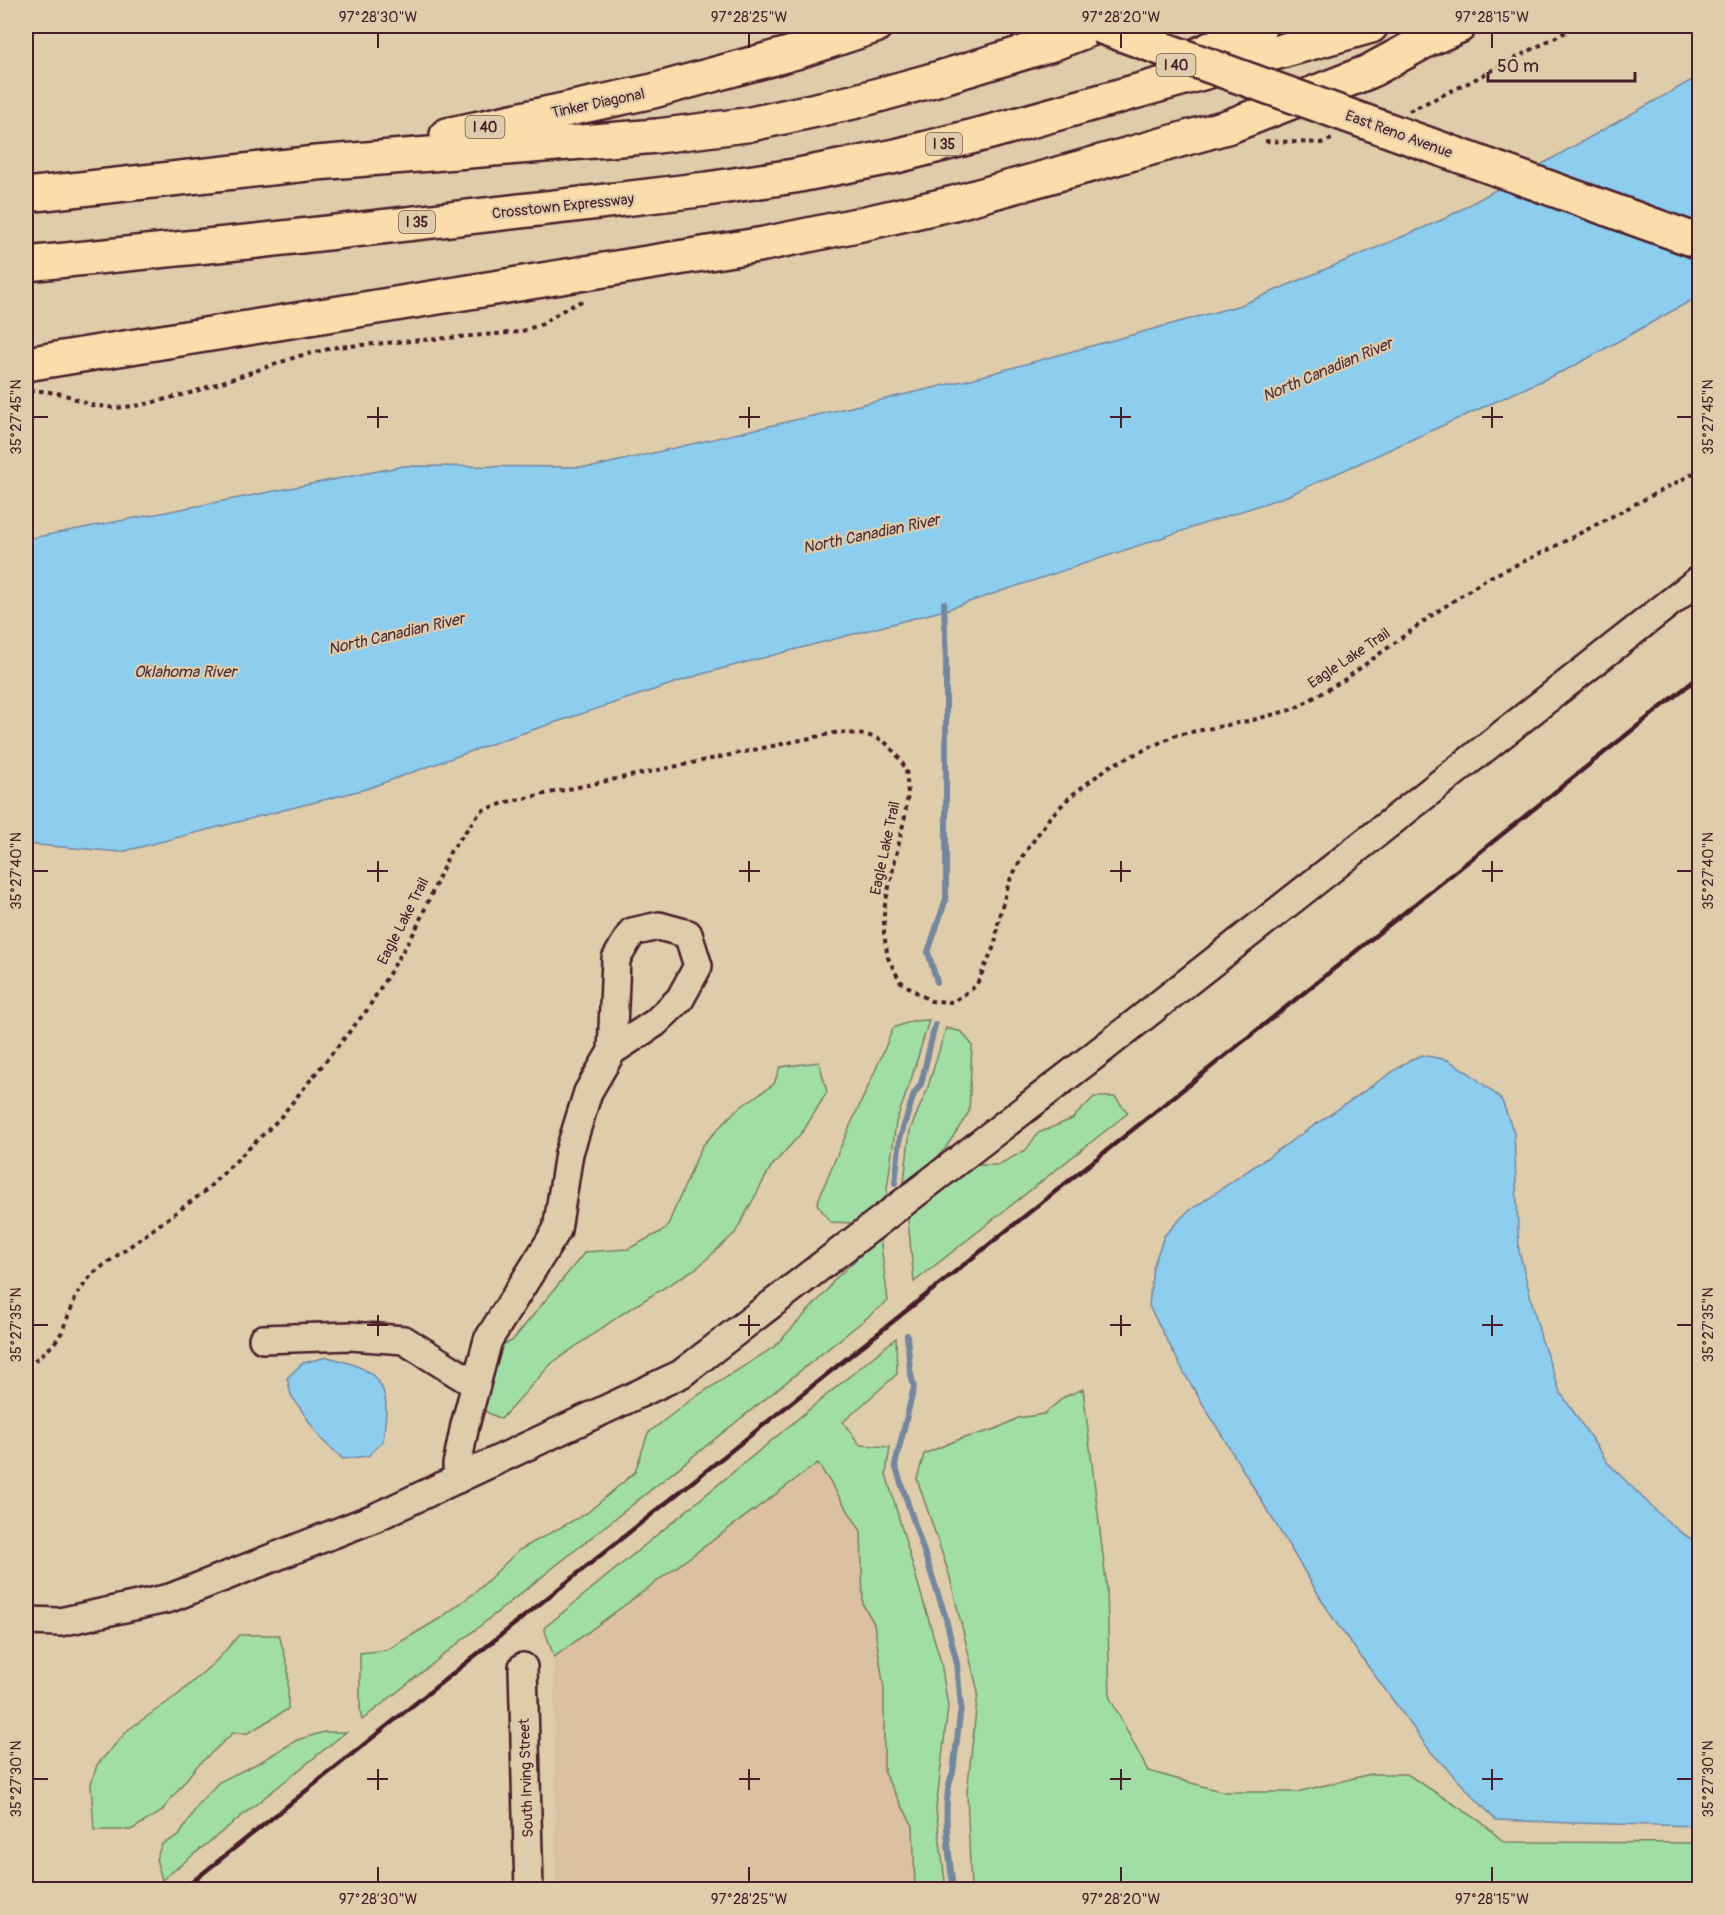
<svg xmlns="http://www.w3.org/2000/svg" width="1725" height="1915" viewBox="0 0 1725 1915" font-family="Pangolin,sans-serif">
<style>
.built{fill:#dbc0a1}
.green{fill:#a1dea5;stroke:#767e68;stroke-width:1.5}
.water{fill:#8dcdee;stroke:#7287a0;stroke-width:1.5}
.lines{fill:none;stroke-linecap:round;stroke-linejoin:round}
.stream{stroke:#7287a0;stroke-width:6}
.minor-casing{stroke:#4a1f2b;stroke-width:32}
.highway-casing{stroke:#4a1f2b;stroke-width:38}
.path{stroke:#4a1f2b;stroke-width:4;stroke-dasharray:4.5 4.5;stroke-linecap:butt}
.minor{stroke:#dfccaa;stroke-width:27}
.highway{stroke:#fbddab;stroke-width:33}
.rail{stroke:#4a1f2b;stroke-width:4.5}
.major-bridge-casing{stroke:#4a1f2b;stroke-width:38;stroke-linecap:butt}
.major-bridge{stroke:#fbddab;stroke-width:33}
.ticks{fill:none;stroke:#4a1f2b;stroke-width:2}
.labels{text-anchor:middle;stroke-width:4.5;stroke-linejoin:round;paint-order:stroke}
.shield{fill:#dfccaa;stroke:#775351;stroke-width:1.5}
.shield-label{font-size:14px;font-weight:bold;fill:#4a1f2b}
.street-label{font-size:15px;fill:#4a1f2b;stroke:#dfccaa}
.water-label{font-size:16px;font-style:italic;fill:#51303e;stroke:#dfccaa}
.neatline{fill:none;stroke:#4a1f2b;stroke-width:2}
.ticks-label{font-size:15px;text-anchor:middle;fill:#4a1f2b}
</style>
<rect width="100%" height="100%" fill="#dfccaa"/>
<filter id="ink" filterUnits="userSpaceOnUse"><feTurbulence type="fractalNoise" baseFrequency=".0167" numOctaves="2"/><feDisplacementMap in="SourceGraphic" scale="12" xChannelSelector="R" yChannelSelector="G"/><feConvolveMatrix kernelMatrix="1 2 1 2 8 2 1 2 1" color-interpolation-filters="sRGB"/></filter>
<g filter="url(#ink)">
<path class="built" d="M818 1463 861 1531 863 1605 874 1623 884 1689V1773L913 1826 915 1889H556L554 1657Z"/>
<path class="green" d="M929 1020 912 1077 896 1122 887 1189V1203L857 1223 830 1222 817 1204C839 1144 870 1088 893 1028L912 1021Z
M946 1028 962 1032 972 1045 969 1112 945 1149 903 1191 910 1130 927 1090Z
M819 1062 827 1092 804 1130 771 1167 735 1233 698 1267 625 1312 552 1363 501 1419 470 1404 453 1375 472 1356 512 1341 585 1252 628 1249 666 1229 702 1146 736 1110 774 1084 780 1067Z
M1094 1097H1115L1128 1113 914 1282 907 1210 967 1165H998L1026 1150 1038 1133 1072 1119Z
M880 1237 888 1301 362 1720 360 1710V1653L387 1650 439 1619 477 1591 519 1550 587 1513 635 1472 648 1433 692 1399 774 1347 827 1291 834 1280Z
M896 1338 897 1374 843 1422 860 1445 890 1447 886 1474 941 1662 948 1707 936 1809 946 1889H915L913 1826 884 1773V1689L874 1623 863 1605 861 1531 818 1463 554 1657 544 1628Z
M1083 1389 1107 1589 1110 1698 1148 1771 1224 1792H1297L1371 1774H1407L1480 1821 1504 1842 1699 1843V1889H971L967 1792 978 1692 949 1574 917 1479 924 1454 957 1440 996 1429 1018 1418 1044 1414 1064 1397Z
M239 1635H279L288 1667V1709L248 1733H233L196 1767 161 1812 131 1830H94L91 1784 97 1765 128 1730 179 1694 218 1659Z
M324 1732H346L162 1880 156 1859 162 1844 179 1836 199 1803 219 1782 262 1761 297 1740Z"/>
<path class="water" d="M1699 76V296L1574 366 1287 496 945 610 702 674 505 739 366 789 121 852 26 844V539L404 466 593 467 971 379 1241 305 1444 219Z
M1422 1055 1448 1060 1469 1073 1498 1096 1502 1101 1514 1133 1519 1251 1541 1338 1560 1392 1608 1463 1658 1513 1679 1531 1699 1544V1826L1572 1823 1496 1820 1431 1752 1334 1620 1187 1378 1149 1306 1153 1267 1164 1236 1186 1213 1410 1060Z
M327 1357C351 1363 380 1369 385 1398 388 1411 384 1428 383 1441L368 1456 343 1459 321 1439 291 1395 287 1378 303 1363Z"/>
<g class="lines">
<path class="stream" d="M937 982 928 952 946 899V662L944 603
M895 1183 900 1138 914 1094 921 1084 935 1025
M907 1335 910 1370 914 1387 895 1465 945 1615 957 1664 961 1707 953 1772C940 1801 950 1858 953 1890"/>
<g class="minor-casing">
<path id="minor" d="M263 1339 351 1336 404 1340 476 1385
M458 1479 457 1465 465 1425 488 1340 557 1230 569 1153 588 1092 612 1051 655 1023 680 999 698 966 688 934 659 926 632 932 616 959 612 1051
M26 1621 60 1622 170 1598 374 1518 681 1374 1091 1058 1700 579
M523 1667 529 1890"/>
</g>
<g class="highway-casing">
<path id="highway" d="M1178 64 1260 26
M447 135 653 91 796 52 875 26
M26 195 316 163 657 136 746 125 853 102 933 80 1049 45 1098 26
M26 264 257 241 573 205 707 189 794 176 896 156 994 131 1371 26
M26 364 764 244 857 225 954 203 1230 126 1368 72 1427 40 1459 26"/>
</g>
<path class="path" d="M1409 111 1464 85 1577 26
M1265 141 1321 143 1335 138
M30 391H42L63 394 91 405 116 408 142 405 190 393 299 356 337 347 520 332 542 324 565 309 582 301
M26 1364 34 1361 53 1345 62 1332 76 1296 92 1274 204 1192 279 1119 367 1010 415 931 450 852 481 811 507 802 839 732 867 735 884 741 897 755 906 769 908 793 905 816 884 909V934L888 958 900 981 916 992 931 1001 953 1002 976 986 995 944 999 917 1009 882 1022 857 1050 817 1072 795 1110 766 1176 735 1253 720 1294 709 1344 680 1435 613 1488 578 1550 549 1700 470"/>
<use href="#minor" class="minor"/>
<use href="#highway" class="highway"/>
<path class="rail" d="M182 1890 1700 676"/>
<g class="major-bridge-casing">
<path id="major-bridge" d="M1099 26 1700 242"/>
</g>
<use href="#major-bridge" class="major-bridge"/>
</g>
</g>
<path class="ticks" d="M378 33V48M749 33V48M1121 33V48M1492 33V48M378 407V428M749 407V428M1121 407V428M1492 407V428M33 417H48M367 417H388M739 417H760M1110 417H1131M1482 417H1503M1677 417H1692M378 861V882M749 861V882M1121 861V882M1492 861V882M33 871H48M367 871H388M739 871H760M1110 871H1131M1482 871H1503M1677 871H1692M378 1315V1336M749 1315V1336M1121 1315V1336M1492 1315V1336M33 1325H48M367 1325H388M739 1325H760M1110 1325H1131M1482 1325H1503M1677 1325H1692M378 1769V1790M749 1769V1790M1121 1769V1790M1492 1769V1790M33 1779H48M367 1779H388M739 1779H760M1110 1779H1131M1482 1779H1503M1677 1779H1692M378 1867V1882M749 1867V1882M1121 1867V1882M1492 1867V1882"/>
<g class="labels">
<g class="shield">
<rect x="1156.5" y="54" width="39" height="22" rx="4.5"/>
<rect x="465.5" y="116" width="39" height="22" rx="4.5"/>
<rect x="926" y="133" width="36" height="22" rx="4.5"/>
<rect x="399" y="211" width="36" height="22" rx="4.5"/>
</g>
<g class="shield-label">
<text x="1176" y="70">I 40</text>
<text x="485" y="132">I 40</text>
<text x="944" y="149">I 35</text>
<text x="417" y="227">I 35</text>
</g>
<g class="street-label">
<text transform="translate(598 103) rotate(-12)" y="5">Tinker Diagonal</text>
<text transform="translate(1399 134) rotate(20)" y="5">East Reno Avenue</text>
<text transform="translate(563 206) rotate(-6)" y="5">Crosstown Expressway</text>
<text transform="translate(1349 658) rotate(-34)" y="5">Eagle Lake Trail</text>
<text transform="translate(885 848) rotate(-78)" y="5">Eagle Lake Trail</text>
<text transform="translate(403 921) rotate(-63)" y="5">Eagle Lake Trail</text>
<text transform="translate(526 1778) rotate(-92)" y="5">South Irving Street</text>
</g>
<g class="water-label">
<text transform="translate(1327 369) rotate(-23)" y="6">North Canadian River</text>
<text transform="translate(871 533) rotate(-12)" y="6">North Canadian River</text>
<text transform="translate(396 633) rotate(-13)" y="6">North Canadian River</text>
<text x="185" y="677">Oklahoma River</text>
</g>
</g>
<rect width="1725" height="1915" fill="none" stroke="#dfccaa" stroke-width="66"/>
<path d="M1488 72v9h147v-9" fill="none" stroke="#4a1f2b" stroke-width="3"/>
<text x="1497" y="72" font-size="18" fill="#4a1f2b" stroke="#dfccaa" stroke-width="4.5" paint-order="stroke">50 m</text>
<rect x="33" y="33" width="1659" height="1849" class="neatline"/>
<g class="ticks-label">
<text x="378" y="22">97°28'30"W</text>
<text x="749" y="22">97°28'25"W</text>
<text x="1121" y="22">97°28'20"W</text>
<text x="1492" y="22">97°28'15"W</text>
<text transform="translate(16 417) rotate(-90)" y="5">35°27'45"N</text>
<text transform="translate(1708 417) rotate(-90)" y="5">35°27'45"N</text>
<text transform="translate(16 871) rotate(-90)" y="5">35°27'40"N</text>
<text transform="translate(1708 871) rotate(-90)" y="5">35°27'40"N</text>
<text transform="translate(16 1325) rotate(-90)" y="5">35°27'35"N</text>
<text transform="translate(1708 1325) rotate(-90)" y="5">35°27'35"N</text>
<text transform="translate(16 1779) rotate(-90)" y="5">35°27'30"N</text>
<text transform="translate(1708 1779) rotate(-90)" y="5">35°27'30"N</text>
<text x="378" y="1904">97°28'30"W</text>
<text x="749" y="1904">97°28'25"W</text>
<text x="1121" y="1904">97°28'20"W</text>
<text x="1492" y="1904">97°28'15"W</text>
</g>
</svg>
